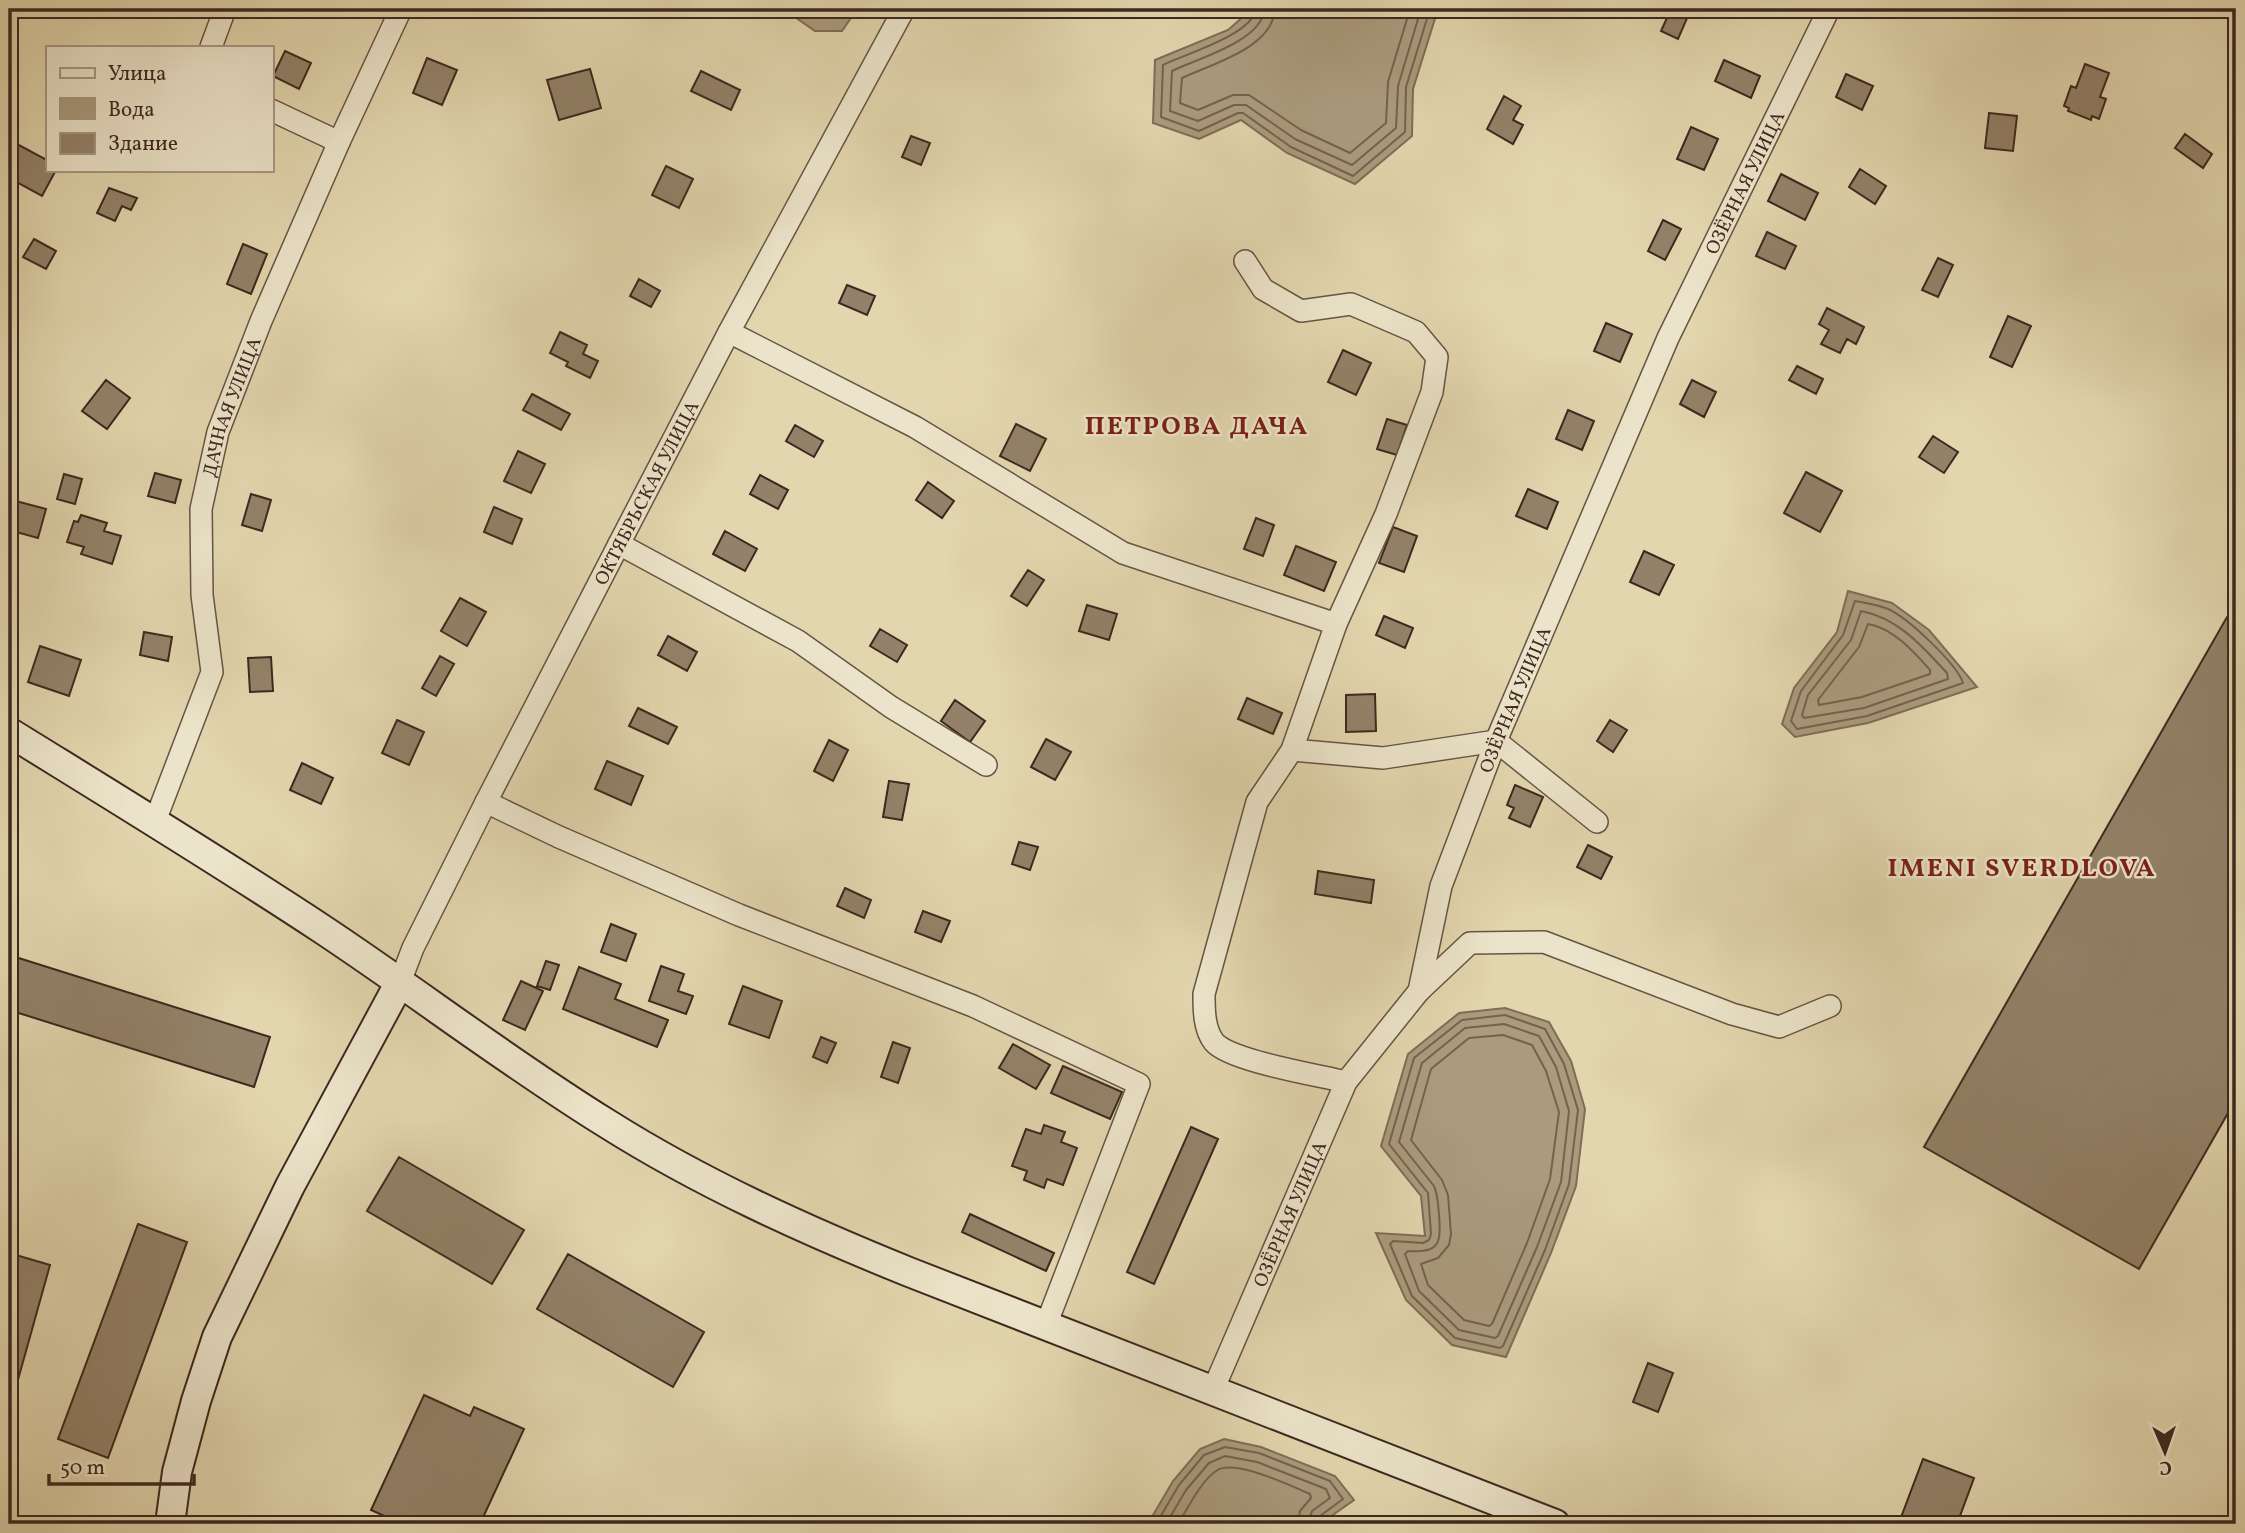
<svg xmlns="http://www.w3.org/2000/svg" width="2245" height="1533" viewBox="0 0 2245 1533" font-family="Vollkorn,serif">
<style>
.water{fill:#aa9b7d;stroke:#7e6d57;stroke-width:2}
.lines{fill:none;stroke-linecap:round;stroke-linejoin:round}
.shore{stroke:#74624e;stroke-width:2}
.building{fill:#938269;stroke:#3d281f;stroke-width:2}
.street-casing{stroke:#665443;stroke-width:24}
.secondary-casing{stroke:#3d281f;stroke-width:32}
.street{stroke:#ece4ca;stroke-width:21}
.secondary{stroke:#ece4ca;stroke-width:28}
.labels{text-anchor:middle;stroke-width:5;stroke-linejoin:round;paint-order:stroke}
.street-label{font-size:19px;fill:#3d281f;stroke:#ece4ca}
.district-label{font-size:26px;font-weight:bold;letter-spacing:2px;fill:#7a1f14;stroke:#ece4ca}
</style>
<rect width="100%" height="100%" fill="#e2d6ae"/>
<filter id="stains"><feTurbulence type="fractalNoise" baseFrequency=".00286" numOctaves="4"/><feColorMatrix values="0 0 0 0 .2 0 0 0 0 .09 0 0 0 0 .02 0 0 0 .5 -.17"/></filter>
<radialGradient id="worn" r=".72"><stop offset=".6" stop-color="#630" stop-opacity="0"/><stop offset="1" stop-color="#630" stop-opacity=".3"/></radialGradient>
<path class="water" d="M789 9H857L842 31H815L789 13Z
M1252 9H1438L1413 89 1412 136 1355 184 1287 153 1241 120 1199 139 1153 123 1155 60 1228 30Z
M1848 591 1892 603 1929 630 1977 687 1868 723 1795 737 1782 724 1794 688 1837 632Z
M1505 1008 1549 1022 1571 1061 1585 1109 1576 1186 1551 1253 1506 1357 1452 1345 1406 1300 1376 1233 1425 1236 1421 1196 1381 1146 1408 1054 1459 1013Z
M1224 1439 1261 1447 1335 1476 1354 1500 1320 1524H1150L1149 1522 1173 1481 1200 1449Z"/>
<g class="lines">
<path class="shore" d="M1256 9C1252 35 1185 54 1163 65L1161 117 1199 131 1238 113H1243L1291 147 1353 176 1405 132 1406 87 1430 9
M1264 9C1263 41 1196 59 1172 71L1170 111 1198 121 1234 105H1246L1295 139 1352 165 1396 128 1398 86 1421 9
M1275 9C1273 48 1211 64 1182 78L1180 103 1198 110 1233 95H1249L1301 130 1350 153 1386 123 1388 82 1410 9
M1855 601C1865 603 1878 605 1888 609 1907 617 1957 664 1963 683L1867 716 1797 729 1791 721 1801 691 1843 635Z
M1861 611C1898 618 1922 646 1947 673L1948 679 1864 708 1804 718 1802 715 1808 695 1851 640Z
M1868 624C1893 628 1914 652 1930 670V674L1862 697 1819 705 1818 700 1859 647Z
M1505 1015 1545 1029 1564 1064 1578 1110 1569 1184 1545 1250 1503 1346 1500 1348 1455 1338 1412 1296 1390 1244 1393 1241 1423 1243 1429 1240 1431 1234 1428 1193 1389 1144 1414 1058 1462 1020Z
M1504 1024 1539 1036 1556 1067 1569 1111 1561 1182 1537 1247 1498 1336 1495 1338 1459 1330 1419 1291 1405 1254 1408 1251C1440 1253 1441 1244 1439 1214 1438 1205 1438 1195 1434 1186L1399 1142 1422 1063 1465 1028Z
M1503 1035 1532 1045 1546 1071 1559 1112 1550 1179 1527 1243 1492 1324 1489 1326 1464 1320 1428 1285 1421 1264 1438 1258 1449 1245 1451 1234 1448 1195 1442 1180 1411 1140 1431 1069 1469 1038Z
M1156 1524 1179 1485 1204 1455 1225 1447 1259 1453 1330 1481 1343 1499 1320 1516 1317 1524
M1166 1524 1186 1490 1209 1463 1225 1456 1257 1462 1326 1489 1330 1498 1312 1511 1308 1524
M1178 1524C1188 1508 1201 1481 1216 1471 1234 1458 1291 1486 1310 1494L1311 1498 1300 1511 1298 1524"/>
</g>
<path class="building" d="M1671 9H1691L1678 39 1661 31Z
M285 51 311 63 299 89 273 76Z
M427 58 457 70 442 105 413 93Z
M1724 60 1760 76 1751 98 1715 81Z
M2085 64 2109 73 2100 97 2106 99 2099 119 2092 116 2091 120 2068 111 2069 108 2064 106 2071 86 2076 88Z
M590 69 601 108 559 120 547 80Z
M701 71 740 90 731 110 691 91Z
M1846 74 1873 86 1862 110 1836 97Z
M1504 96 1521 106 1513 120 1523 125 1513 144 1487 129Z
M1989 113 2017 116 2013 151 1985 148Z
M1691 127 1718 139 1704 170 1677 159Z
M2185 134 2212 154 2203 168 2175 148Z
M911 136 930 143 921 165 902 157Z
M15 143 47 160V170H56L42 196 9 178V155Z
M666 166 693 179 679 208 652 195Z
M1860 169 1886 186 1875 204 1849 187Z
M1781 174 1818 193 1805 220 1768 201Z
M109 188 137 198 131 210 122 206 115 221 97 213Z
M1663 220 1681 229 1665 260 1648 251Z
M1767 232 1796 246 1785 269 1756 256Z
M34 239 56 251 46 269 23 257Z
M243 244 267 254 251 294 227 284Z
M1938 258 1953 265 1938 297 1922 290Z
M639 279 660 291 651 307 630 296Z
M847 285 875 296 867 315 839 303Z
M1827 308 1864 327 1856 344 1847 339 1840 353 1821 344 1829 330 1819 324Z
M2008 316 2031 326 2012 367 1990 357Z
M1606 323 1632 334 1620 362 1594 351Z
M560 332 587 345 583 354 598 361 590 378 566 366 568 362 550 353Z
M1343 350 1371 363 1356 395 1328 382Z
M1797 366 1823 379 1816 394 1789 380Z
M106 380 130 398 107 429 82 411Z
M1692 380 1716 392 1704 417 1680 404Z
M532 394 570 414 561 430 523 410Z
M1568 410 1594 421 1582 450 1556 439Z
M1387 419 1407 425 1397 455 1377 449Z
M1016 424 1046 439 1030 471 1000 456Z
M795 425 823 441 814 457 786 441Z
M1933 436 1958 452 1944 473 1919 457Z
M518 451 545 464 531 493 504 481Z
M1806 472 1842 491 1820 532 1784 513Z
M155 473 181 480 175 503 148 496Z
M64 474 82 479 75 504 57 499Z
M760 475 788 490 778 509 750 494Z
M928 482 954 501 942 518 916 500Z
M1528 489 1558 502 1547 529 1516 516Z
M251 494 271 500 262 531 242 525Z
M12 500 46 509 38 538 9 530V510Z
M494 507 522 519 512 544 484 532Z
M81 515 107 523 104 531 121 536 112 564 81 554 84 547 67 542 74 521 78 522Z
M1256 518 1274 525 1263 556 1244 549Z
M1393 527 1417 536 1404 572 1379 563Z
M725 531 757 549 745 571 713 554Z
M1296 546 1336 562 1324 591 1284 575Z
M1644 551 1674 565 1659 595 1630 582Z
M1028 570 1044 580 1027 606 1011 596Z
M460 598 486 612 467 646 441 631Z
M1087 605 1117 614 1109 640 1079 631Z
M1384 616 1413 628 1405 648 1376 635Z
M2227 617 2236 622V1099L2139 1269 1924 1147Z
M880 629 907 645 897 662 870 646Z
M144 632 172 637 168 661 140 655Z
M668 636 697 652 687 671 658 655Z
M40 646 81 660 69 696 28 682Z
M440 656 454 664 436 696 422 688Z
M271 657 273 691 250 692 248 658Z
M1375 694 1376 731 1346 732V695Z
M1247 698 1282 713 1273 734 1238 719Z
M955 700 985 721 970 742 941 721Z
M638 708 677 727 668 744 629 726Z
M397 720 424 732 409 765 382 753Z
M1610 720 1627 730 1613 752 1597 741Z
M1046 739 1071 752 1055 780 1031 767Z
M829 740 848 750 833 781 814 771Z
M607 761 643 776 631 805 595 789Z
M302 763 333 778 321 804 290 790Z
M889 781 909 784 902 820 883 817Z
M1515 785 1543 797 1530 827 1509 818 1514 808 1507 805Z
M1019 842 1038 847 1030 870 1012 864Z
M1588 845 1612 857 1601 879 1577 867Z
M1318 871 1374 880 1371 903 1315 894Z
M845 888 871 900 864 918 837 906Z
M923 911 950 921 941 942 915 932Z
M611 924 636 934 626 961 601 952Z
M9 955 270 1037 254 1087 9 1010Z
M546 961 559 965 550 990 537 986Z
M661 966 684 974 678 991 693 996 686 1014 649 1001Z
M579 967 621 984 615 999 668 1020 657 1047 563 1009Z
M521 981 543 991 525 1030 503 1020Z
M743 986 782 1001 769 1038 729 1024Z
M821 1037 836 1043 827 1063 813 1057Z
M893 1042 910 1048 898 1083 881 1077Z
M1013 1044 1050 1065 1036 1089 999 1068Z
M1063 1066 1122 1092 1110 1119 1051 1093Z
M1044 1125 1065 1132 1061 1142 1077 1148 1063 1185 1047 1179 1044 1188 1024 1180 1027 1171 1012 1166 1026 1129 1041 1134Z
M1191 1127 1218 1139 1154 1284 1127 1272Z
M399 1157 524 1230 492 1284 367 1211Z
M970 1214 1054 1253 1046 1271 962 1232Z
M138 1224 187 1242 108 1458 58 1439Z
M9 1253 50 1265 9 1412Z
M568 1254 704 1332 673 1387 537 1309Z
M1648 1363 1673 1373 1658 1412 1633 1402Z
M424 1395 470 1416 474 1407 524 1429 480 1524H442L425 1516 421 1524H402L371 1510Z
M1923 1459 1974 1478 1957 1524H1908L1900 1520Z"/>
<g class="lines">
<g class="street-casing">
<g id="street">
<path d="M211 47 225 9"/>
<path d="M271 110 339 142"/>
<path d="M1245 261 1263 289 1301 311 1351 304 1416 332 1437 357 1432 392 1386 514 1336 624 1292 750 1257 802 1204 994C1204 1010 1204 1029 1214 1042 1230 1061 1318 1075 1346 1082"/>
<path d="M729 332 915 427 1123 553 1336 624"/>
<path d="M619 544 798 641 891 707 986 765"/>
<path d="M1292 750 1383 758 1496 741 1597 822"/>
<path d="M486 802 559 837 739 915 973 1006 1139 1084 1046 1325"/>
<path id="s1" d="M155 821 212 672 202 595 201 509 218 432 261 321 339 142 401 9"/>
<path id="s2" d="M400 982 413 948 486 802 619 544 729 332 904 9"/>
<path d="M1419 991 1470 943 1544 942 1732 1014 1779 1027 1830 1006"/>
<path id="s3" d="M1213 1390 1346 1082 1419 991 1441 886 1496 741 1668 338 1829 9"/>
</g>
</g>
<g class="secondary-casing">
<path id="secondary" d="M9 732C114 797 219 861 322 929 417 992 509 1063 606 1123 701 1183 805 1230 909 1272L1555 1524
M170 1524 177 1472 196 1401 217 1337 290 1186 400 982"/>
</g>
<use href="#street" class="street"/>
<use href="#secondary" class="secondary"/>
</g>
<g class="labels">
<g class="street-label">
<text dy="7" stroke="none"><textPath href="#s3" startOffset="1326">ОЗЁРНАЯ УЛИЦА</textPath></text>
<text dy="7" stroke="none"><textPath href="#s1" startOffset="430">ДАЧНАЯ УЛИЦА</textPath></text>
<text dy="7" stroke="none"><textPath href="#s2" startOffset="548">ОКТЯБРЬСКАЯ УЛИЦА</textPath></text>
<text dy="7" stroke="none"><textPath href="#s3" startOffset="760">ОЗЁРНАЯ УЛИЦА</textPath></text>
<text dy="7" stroke="none"><textPath href="#s3" startOffset="192">ОЗЁРНАЯ УЛИЦА</textPath></text>
</g>
<g class="district-label">
<text x="1197" y="434">ПЕТРОВА ДАЧА</text>
<text x="2022" y="876">IMENI SVERDLOVA</text>
</g>
</g>
<rect width="2245" height="1533" fill="none" stroke="#e2d6ae" stroke-width="35"/>
<rect x="10" y="10" width="2224" height="1512" fill="none" stroke="#3d281f" stroke-width="3.5"/>
<rect x="18" y="18" width="2210" height="1498" fill="none" stroke="#3d281f" stroke-width="2"/>
<rect x="46" y="46" width="228" height="126" fill="#ece4ca" stroke="#a69986" stroke-width="2"/>
<rect x="60" y="68" width="35" height="10" fill="#ece4ca" stroke="#a69986" stroke-width="2"/>
<text x="108" y="80" font-size="21" fill="#3d281f">Улица</text>
<rect x="60" y="98" width="35" height="21" fill="#aa9b7d" stroke="#a69986" stroke-width="2"/>
<text x="108" y="116" font-size="21" fill="#3d281f">Вода</text>
<rect x="60" y="133" width="35" height="21" fill="#938269" stroke="#a69986" stroke-width="2"/>
<text x="108" y="150" font-size="21" fill="#3d281f">Здание</text>
<g transform="translate(2165 1452) rotate(178)" stroke="#ece4ca" stroke-width="5" paint-order="stroke">
<path d="M0-5L12 26L0 18L-12 26Z" fill="#3d281f"/>
<text y="-10" font-size="19" font-weight="bold" text-anchor="middle" fill="#3d281f">С</text>
</g>
<path d="M49 1474v10h145v-10" fill="none" stroke="#3d281f" stroke-width="3.5"/>
<text x="60" y="1474" font-size="21" fill="#3d281f" stroke="#ece4ca" stroke-width="5" paint-order="stroke">50 m</text>
<rect width="100%" height="100%" filter="url(#stains)"/>
<rect width="100%" height="100%" fill="url(#worn)"/>
</svg>
